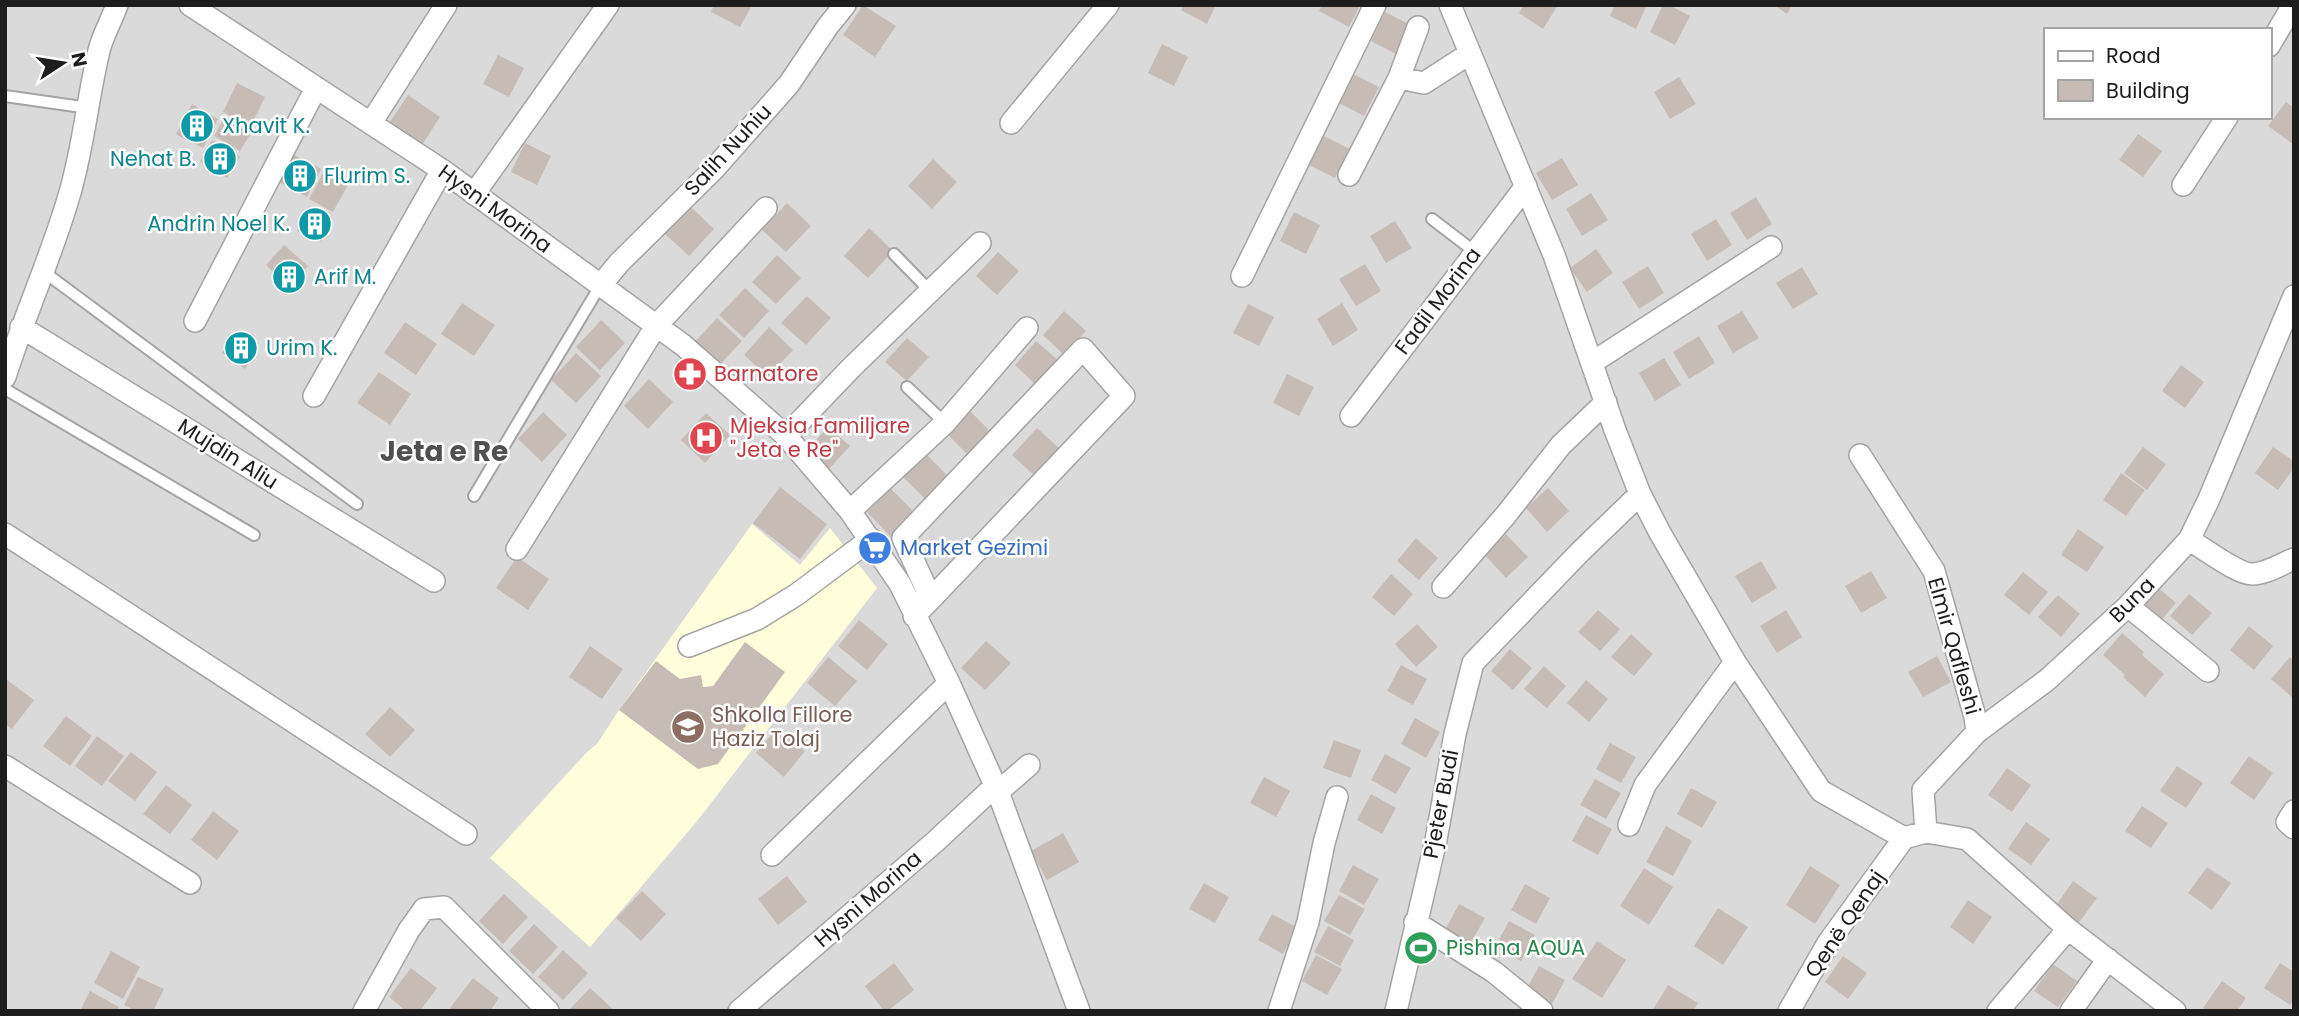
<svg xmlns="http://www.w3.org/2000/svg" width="2299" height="1016" viewBox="0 0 2299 1016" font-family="Poppins,sans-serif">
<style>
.residential{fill:#dbdada;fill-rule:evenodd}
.education{fill:#fffeda}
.building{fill:#c6bcb5}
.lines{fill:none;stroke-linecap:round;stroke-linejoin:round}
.service-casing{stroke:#a4a4a4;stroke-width:14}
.minor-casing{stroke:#a4a4a4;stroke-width:24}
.service{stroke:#fff;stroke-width:10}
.minor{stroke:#fff;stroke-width:21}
.labels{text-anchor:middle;stroke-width:5;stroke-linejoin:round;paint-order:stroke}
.culture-label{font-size:21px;fill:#0d838f;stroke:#fff;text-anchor:start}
.street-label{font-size:21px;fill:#1d1d1d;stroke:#fff}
.health-label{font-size:21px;fill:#be3a42;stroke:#fff;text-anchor:start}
.shop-label{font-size:21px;fill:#366cbe;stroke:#fff;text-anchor:start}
.education-label{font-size:21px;fill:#785e54;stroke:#fff;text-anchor:start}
.leisure-label{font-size:21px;fill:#27864d;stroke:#fff;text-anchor:start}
.district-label{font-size:28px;font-weight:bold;fill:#505050;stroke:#fff}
</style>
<rect width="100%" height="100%" fill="#eeeae2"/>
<path class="residential" d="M5 5H2294V1011H5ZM2045 30H2269V117H2045Z"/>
<path class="education" d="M752 524 800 565 830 528 877 588 697 821 590 947 490 858 587 752 597 744 619 710Z"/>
<path class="building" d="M714 5H752L740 27 711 12Z
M863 5 896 26 875 57 843 35Z
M1184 5H1216L1207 24 1181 10Z
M1322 5H1360L1349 27 1319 11Z
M1524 5H1558L1543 29 1519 13Z
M1615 5H1647L1636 29 1610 16Z
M1663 5H1669L1690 16 1675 45 1650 32Z
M1774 5H1792L1787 14Z
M1385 12 1411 25 1396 54 1371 41Z
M1162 44 1188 57 1174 86 1148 73Z
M498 55 524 68 509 97 483 84Z
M1353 74 1379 87 1364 116 1339 103Z
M1679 77 1696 104 1670 119 1654 92Z
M237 83 265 97 251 126 223 112Z
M408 95 440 117 420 148 387 126Z
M2286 102 2294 108V145L2268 126Z
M192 104 218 119 203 148 176 134Z
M224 118 251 133 240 151 214 136Z
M2138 134 2162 151 2143 177 2119 160Z
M1324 136 1350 149 1335 178 1309 165Z
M212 140 240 157 227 178 200 161Z
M525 143 551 156 537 185 511 172Z
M294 155 321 169 307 197 279 182Z
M1562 158 1578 185 1552 200 1536 173Z
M933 159 957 182 932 209 908 186Z
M324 171 348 185 333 212 309 199Z
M1591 193 1608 220 1582 236 1566 209Z
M1756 197 1772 224 1747 240 1730 213Z
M787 203 811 226 786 252 762 230Z
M309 206 332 217 321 242 297 231Z
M690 206 714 229 689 256 664 233Z
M1294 212 1320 225 1306 254 1280 241Z
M1716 219 1732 245 1707 261 1691 234Z
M1395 221 1412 248 1386 263 1370 236Z
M869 228 893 251 868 278 844 256Z
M284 245 308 266 290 289 266 265Z
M1596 249 1613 273 1587 292 1570 268Z
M998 252 1019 271 997 295 976 276Z
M777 255 801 278 776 304 752 282Z
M1365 264 1381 291 1356 306 1339 279Z
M1648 266 1664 293 1639 309 1622 282Z
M1802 267 1818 294 1793 309 1776 283Z
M745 288 769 311 744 338 719 315Z
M807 296 831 318 806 345 781 323Z
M462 303 495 325 474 356 441 334Z
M1342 303 1358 330 1333 346 1317 319Z
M1248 304 1274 317 1259 346 1233 333Z
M1064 311 1086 331 1064 355 1043 335Z
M1742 311 1759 338 1733 353 1717 326Z
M717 318 742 341 717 368 692 345Z
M601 320 625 343 600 370 576 347Z
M405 322 437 344 416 375 384 353Z
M769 327 793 350 768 377 744 355Z
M236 330 259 343 245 369 222 353Z
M1699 336 1715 363 1689 379 1673 352Z
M907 338 929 357 907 381 885 362Z
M1036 341 1058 360 1036 385 1015 365Z
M576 353 601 376 576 403 551 380Z
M1664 358 1681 385 1655 401 1639 373Z
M2181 365 2204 382 2185 408 2162 391Z
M379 372 411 394 390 425 357 403Z
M1287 374 1314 387 1299 416 1273 403Z
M649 379 673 402 648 429 624 406Z
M968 409 994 435 971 458 945 432Z
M543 412 567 435 542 462 518 439Z
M706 413 730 435 705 463 681 440Z
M828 427 850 446 828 470 807 450Z
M1037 428 1061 450 1036 477 1012 455Z
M2143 447 2166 464 2147 490 2124 473Z
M2273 447 2294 461V468L2278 490 2255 473Z
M926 454 952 480 929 503 903 477Z
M2121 473 2145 490 2126 516 2103 500Z
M780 487 827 524 800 559 753 523Z
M1548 488 1569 511 1547 532 1526 508Z
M891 489 917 515 893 539 867 512Z
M2078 529 2104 547 2087 572 2061 555Z
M1506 534 1528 557 1506 578 1484 554Z
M1416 538 1438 558 1419 580 1397 561Z
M517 557 549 579 528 610 496 588Z
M1761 561 1777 588 1752 603 1735 576Z
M1871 571 1887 598 1861 613 1845 586Z
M2023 572 2048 592 2029 615 2004 595Z
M1391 574 1413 594 1394 616 1372 597Z
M2154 584 2176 603 2157 625 2135 606Z
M2189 594 2212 613 2192 635 2170 616Z
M2058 595 2080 614 2061 637 2038 617Z
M1598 610 1620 629 1600 651 1578 632Z
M1786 610 1802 637 1777 653 1760 626Z
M859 620 888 644 867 670 838 646Z
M1417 624 1438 647 1416 667 1395 644Z
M2249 626 2273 646 2254 670 2230 650Z
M2122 633 2144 652 2142 655 2164 674 2145 697 2123 677 2125 675 2103 655Z
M1631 634 1653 654 1634 676 1611 657Z
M986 641 1011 663 985 690 961 668Z
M745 642 785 672 718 764 698 769 619 710 656 661 680 679 701 675 703 687 713 686Z
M590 646 623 669 602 699 569 677Z
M1510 649 1532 668 1513 690 1491 671Z
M1937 656 1951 682 1923 697 1908 672Z
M828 657 857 681 835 706 807 683Z
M2290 657 2294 660V699L2271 679Z
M1401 665 1427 679 1413 705 1387 691Z
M1544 666 1566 686 1547 708 1524 689Z
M7 680 34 700 12 729 5 724V683Z
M1586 680 1608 699 1589 722 1567 703Z
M390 707 415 730 390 757 365 734Z
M66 716 92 736 70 766 43 746Z
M1415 718 1440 732 1426 758 1401 744Z
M777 728 805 751 784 777 756 753Z
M97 736 124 756 102 786 75 766Z
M1334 740 1361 750 1351 778 1323 768Z
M1610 743 1636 757 1621 783 1596 769Z
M131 752 157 772 135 801 108 781Z
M1385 754 1411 768 1396 794 1371 780Z
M2249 756 2273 773 2254 800 2230 783Z
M2177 766 2203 783 2186 808 2160 791Z
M2007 768 2031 785 2012 812 1988 795Z
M1264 777 1290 791 1276 817 1250 803Z
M1595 779 1621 793 1606 819 1580 805Z
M166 785 192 805 170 834 143 814Z
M1691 788 1717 802 1702 828 1677 814Z
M1371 794 1396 808 1382 834 1357 820Z
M2142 806 2168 823 2151 848 2125 831Z
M213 811 239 831 217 860 191 840Z
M1586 815 1612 829 1598 855 1572 841Z
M2026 822 2050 839 2031 865 2008 849Z
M1666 826 1692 841 1673 876 1646 862Z
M1063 833 1079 862 1047 880 1031 851Z
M1353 865 1379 879 1364 905 1339 891Z
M1810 866 1840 885 1815 924 1786 905Z
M2207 867 2231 883 2212 910 2188 893Z
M1644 868 1673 887 1649 925 1620 906Z
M787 876 807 902 778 925 758 899Z
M2073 881 2097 898 2078 924 2055 907Z
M1204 883 1229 897 1215 923 1189 909Z
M1525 884 1550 898 1536 924 1511 910Z
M642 891 666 914 641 941 616 918Z
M504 894 528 917 503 944 479 921Z
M1339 895 1365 909 1350 935 1324 921Z
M1968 900 1992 917 1973 944 1950 927Z
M1459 904 1485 918 1470 944 1445 930Z
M1718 908 1748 927 1723 965 1694 946Z
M1272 914 1298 928 1283 954 1258 940Z
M1509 921 1535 935 1521 961 1495 947Z
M534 924 558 947 533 974 509 951Z
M1328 926 1354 940 1340 966 1314 952Z
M1597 941 1626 960 1602 998 1572 979Z
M563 950 588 973 563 1000 538 977Z
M111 951 140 967 123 999 94 983Z
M1316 955 1342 969 1327 995 1302 981Z
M1843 956 1867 973 1848 999 1825 982Z
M894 963 914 990 888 1011H884L865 986Z
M2280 963 2294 972V1000L2290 1005 2264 988Z
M2053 964 2077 981 2058 1007 2034 991Z
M1539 966 1565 980 1551 1006 1525 992Z
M411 968 437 988 420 1011H406L389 997Z
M138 977 164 989 153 1011H136L124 1005Z
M473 978 499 998 490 1011H454L450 1008Z
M2222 981 2246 998 2237 1011H2207L2203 1008Z
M1668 985 1698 1003 1693 1011H1652Z
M590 988 615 1011H568Z
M90 991 119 1007 117 1011H80Z"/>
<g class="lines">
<g class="service-casing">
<path id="service" d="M5 96 89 108
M1432 219 1475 252
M894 254 931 292
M44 272 357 504
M907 387 945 423
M5 389 254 535
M474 496 600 286"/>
</g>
<g class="minor-casing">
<path id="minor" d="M190 5 442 170 683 345 786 436 850 511 900 584 949 683 998 792 1079 1011
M1450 5 1554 255 1615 430 1640 494 1660 533 1735 662 1821 791 1904 838
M2269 46 2293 5
M1399 78 1424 83 1469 54
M371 123 446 5
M1011 123 1108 5
M1349 175 1399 78 1418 27
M2183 185 2227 117
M474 194 608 5
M1242 276 1375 5
M600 286 619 263 714 169 789 84 828 26 845 5
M195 321 316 88
M21 327 434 581
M1593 362 1771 247
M5 377C24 316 51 258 69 196 83 150 87 102 98 55 101 38 111 22 117 5
M314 396 442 170
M1351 416 1526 186
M786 436 851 368 980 243
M1860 455 1934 571 1975 717 1977 732
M850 511 945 423 1027 328
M5 534 466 834
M2189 540C2204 548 2237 574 2252 574 2266 574 2281 564 2294 559
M517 549 656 326 766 208
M1443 587 1505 516 1561 445 1606 402
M2128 606 2208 671
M914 616 928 602 1124 396 1083 349 903 538 926 588 928 602
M689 646 757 619 796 595 871 539
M5 766 190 883
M998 792 1029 765
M2294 811 2287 822 2294 828
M1629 825 1645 785 1735 662
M1926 832 1967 839 2068 929 2175 1011
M1904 838 1926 832 1923 790 1977 732 2047 680 2128 606 2189 540 2209 499 2294 296
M772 855 949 683
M1415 922 1494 972 1542 1011
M364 1011 409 930 424 909 444 907 548 1011
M739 1011 936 841 995 786
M1279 1011 1308 922 1324 843 1337 797
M1396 1011 1436 840 1455 734 1473 663 1580 552 1640 494
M1789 1011 1828 943 1904 838
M1998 1011 2068 929
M2071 1011 2108 959"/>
</g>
<use href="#service" class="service"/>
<use href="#minor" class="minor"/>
</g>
<defs>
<g id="building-disc" transform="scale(1.75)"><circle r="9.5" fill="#0f9aa8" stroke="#fff"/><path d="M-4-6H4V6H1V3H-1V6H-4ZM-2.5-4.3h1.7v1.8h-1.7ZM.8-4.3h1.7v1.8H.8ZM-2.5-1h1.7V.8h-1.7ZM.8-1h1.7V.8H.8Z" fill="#fff"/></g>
<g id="pharmacy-disc" transform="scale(1.75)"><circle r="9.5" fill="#e0444e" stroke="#fff"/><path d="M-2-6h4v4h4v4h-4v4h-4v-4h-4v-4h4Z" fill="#fff"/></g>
<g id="hospital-disc" transform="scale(1.75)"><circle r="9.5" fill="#e0444e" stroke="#fff"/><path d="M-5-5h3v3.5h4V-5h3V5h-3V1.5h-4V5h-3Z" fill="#fff"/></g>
<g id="supermarket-disc" transform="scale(1.75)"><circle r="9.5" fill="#3f7fe0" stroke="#fff"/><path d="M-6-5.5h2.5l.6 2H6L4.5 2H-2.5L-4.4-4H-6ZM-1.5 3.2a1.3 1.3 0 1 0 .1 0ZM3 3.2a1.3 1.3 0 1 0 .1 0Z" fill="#fff"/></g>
<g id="school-disc" transform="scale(1.75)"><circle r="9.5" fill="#8d6e63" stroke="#fff"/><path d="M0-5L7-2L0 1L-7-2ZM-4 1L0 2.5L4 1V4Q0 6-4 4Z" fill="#fff"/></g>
<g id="stadium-disc" transform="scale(1.75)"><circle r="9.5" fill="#2e9e5b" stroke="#fff"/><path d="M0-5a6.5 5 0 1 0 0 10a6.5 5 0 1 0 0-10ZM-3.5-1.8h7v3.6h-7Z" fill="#fff"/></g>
</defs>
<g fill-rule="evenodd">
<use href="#building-disc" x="197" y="126"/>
<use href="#building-disc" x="220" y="159"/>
<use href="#building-disc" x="300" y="176"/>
<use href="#building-disc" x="315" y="224"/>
<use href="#building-disc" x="289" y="277"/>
<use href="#building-disc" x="241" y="348"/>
<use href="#pharmacy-disc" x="690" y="374"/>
<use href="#hospital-disc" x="706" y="438"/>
<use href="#supermarket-disc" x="875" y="548"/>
<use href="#school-disc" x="688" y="727"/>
<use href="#stadium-disc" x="1421" y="948"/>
</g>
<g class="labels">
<g class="culture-label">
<text x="222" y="133">Xhavit K.</text>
<text x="196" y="166" text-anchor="end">Nehat B.</text>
<text x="324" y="183">Flurim S.</text>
<text x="290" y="231" text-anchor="end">Andrin Noel K.</text>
<text x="314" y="284">Arif M.</text>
<text x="266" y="355">Urim K.</text>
</g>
<g class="street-label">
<text transform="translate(728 150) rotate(-47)" y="7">Salih Nuhiu</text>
<text transform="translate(495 209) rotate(36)" y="7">Hysni Morina</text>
<text transform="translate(1438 301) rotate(-53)" y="7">Fadil Morina</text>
<text transform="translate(228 454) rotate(32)" y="7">Mujdin Aliu</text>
<text transform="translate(2132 600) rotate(-45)" y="7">Buna</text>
<text transform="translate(1954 646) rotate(74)" y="7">Elmir Qafleshi</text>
<text transform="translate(1441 804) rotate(-79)" y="7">Pjeter Budi</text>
<text transform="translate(868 899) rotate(-41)" y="7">Hysni Morina</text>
<text transform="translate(1845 924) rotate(-56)" y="7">Qenë Qenaj</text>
</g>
<g class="health-label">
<text x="714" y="381">Barnatore</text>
<text x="730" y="433">Mjeksia Familjare<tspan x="730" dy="24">"Jeta e Re"</tspan></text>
</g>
<g class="shop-label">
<text x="900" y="555">Market Gezimi</text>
</g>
<g class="education-label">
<text x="712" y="722">Shkolla Fillore<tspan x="712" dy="24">Haziz Tolaj</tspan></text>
</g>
<g class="leisure-label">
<text x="1446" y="955">Pishina AQUA</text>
</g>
<g class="district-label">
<text x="444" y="461">Jeta e Re</text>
</g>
</g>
<rect width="2299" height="1016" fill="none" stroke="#1d1d1d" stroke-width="14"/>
<rect x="2044" y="28" width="228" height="91" fill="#ffffff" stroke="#a5a5a5" stroke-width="2"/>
<rect x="2058" y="51" width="35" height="10" fill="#ffffff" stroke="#a5a5a5" stroke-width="2"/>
<text x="2106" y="63" font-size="21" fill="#1d1d1d">Road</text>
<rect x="2058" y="80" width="35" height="21" fill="#c6bcb5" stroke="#a5a5a5" stroke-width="2"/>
<text x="2106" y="98" font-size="21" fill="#1d1d1d">Building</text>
<g transform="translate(63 63) rotate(78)" stroke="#ffffff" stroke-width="5" paint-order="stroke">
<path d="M0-5L12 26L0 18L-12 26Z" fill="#1d1d1d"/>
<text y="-10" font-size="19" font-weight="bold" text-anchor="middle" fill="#1d1d1d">N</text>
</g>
</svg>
